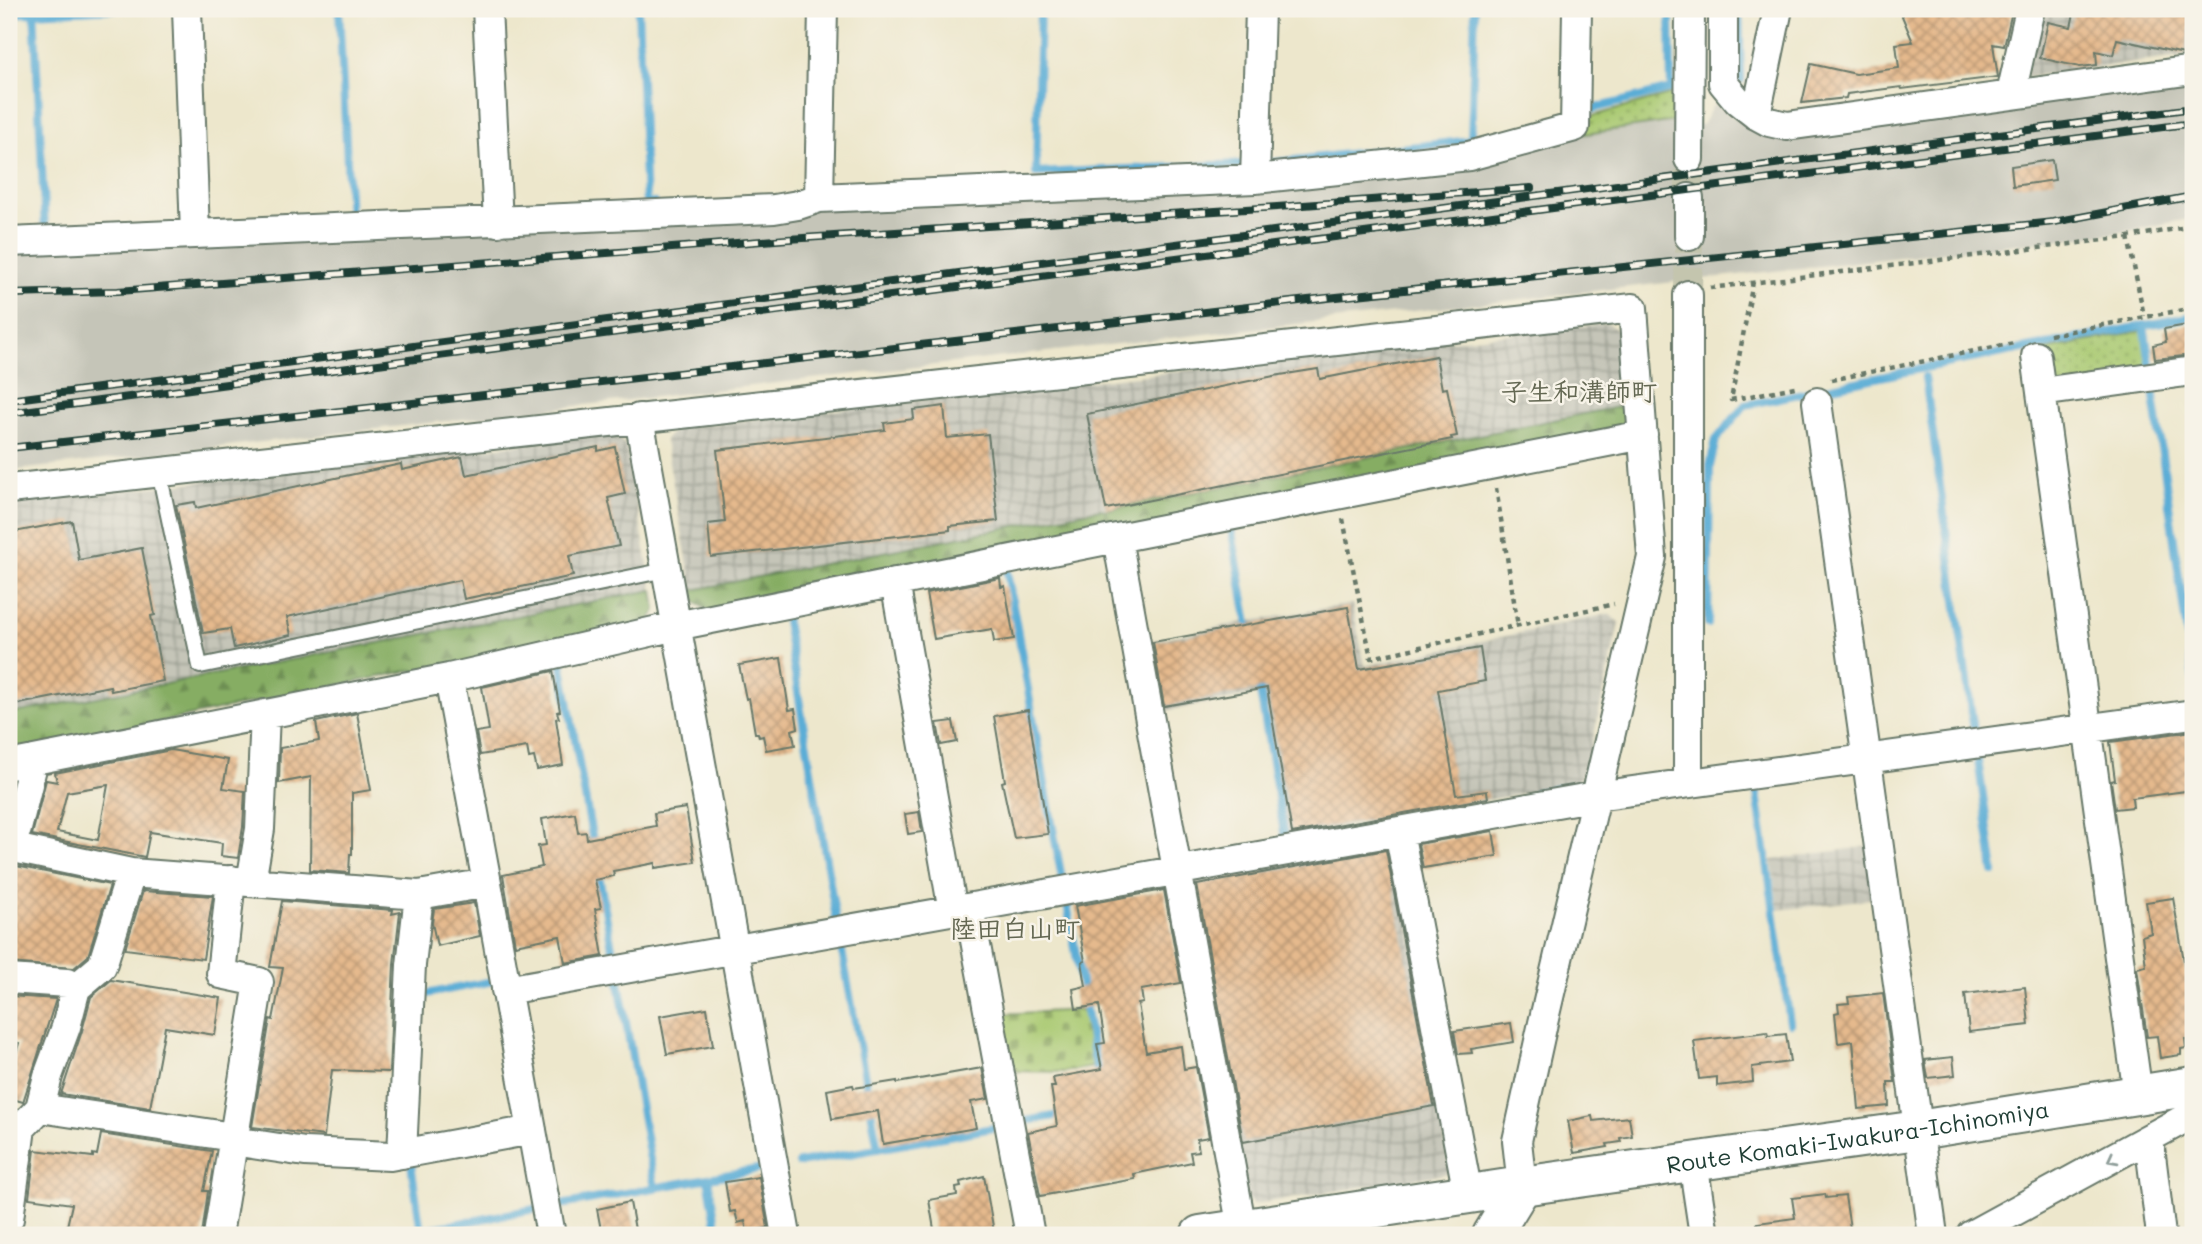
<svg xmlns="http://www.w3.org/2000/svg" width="2202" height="1244" viewBox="0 0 2202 1244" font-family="Mali,'Klee One',sans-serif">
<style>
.industrial{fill:url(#industrial-grid)}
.railway{fill:#c5c5b8}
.grass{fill:url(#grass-dots);stroke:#648352;stroke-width:2}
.forest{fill:url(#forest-firs);stroke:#52754c;stroke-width:2}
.cemetery{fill:url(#cemetery-stones);stroke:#648352;stroke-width:2}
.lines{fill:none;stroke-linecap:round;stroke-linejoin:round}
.stream{stroke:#5badd6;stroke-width:8}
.building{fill:url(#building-cross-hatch);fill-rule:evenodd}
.street-tunnel{stroke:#c4c5ae;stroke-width:28;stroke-dasharray:28 14;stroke-linecap:butt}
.lane-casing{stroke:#677869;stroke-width:18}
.street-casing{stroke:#677869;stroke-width:32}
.secondary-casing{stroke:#677869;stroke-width:42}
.path{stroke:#677869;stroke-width:4.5;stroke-dasharray:5 5;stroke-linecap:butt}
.lane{stroke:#fff;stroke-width:14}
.street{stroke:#fff;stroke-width:28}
.secondary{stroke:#fff;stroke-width:38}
.rail-casing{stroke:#1f3d34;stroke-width:8}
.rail{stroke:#f7f3e8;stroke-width:5;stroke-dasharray:16;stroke-linecap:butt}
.oneway{stroke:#8f9e9a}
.labels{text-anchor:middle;stroke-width:5;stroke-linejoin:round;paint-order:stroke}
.street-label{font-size:23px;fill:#1f3d34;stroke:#f7f3e8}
.quarter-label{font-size:26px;font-weight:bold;fill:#646853;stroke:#f7f3e8}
</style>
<defs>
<pattern id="industrial-grid" width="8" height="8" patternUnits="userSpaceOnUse" patternTransform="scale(1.75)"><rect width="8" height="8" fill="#c5c5b8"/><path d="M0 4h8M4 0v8" fill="none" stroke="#9fa196"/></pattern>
<pattern id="grass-dots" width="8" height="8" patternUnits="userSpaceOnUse" patternTransform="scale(1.75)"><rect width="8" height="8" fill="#a9c971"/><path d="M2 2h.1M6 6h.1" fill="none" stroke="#89a45e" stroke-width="1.8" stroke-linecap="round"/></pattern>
<pattern id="forest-firs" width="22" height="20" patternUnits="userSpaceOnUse" patternTransform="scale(1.75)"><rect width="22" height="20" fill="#86ad63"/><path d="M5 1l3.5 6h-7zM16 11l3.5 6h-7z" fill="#6d8e52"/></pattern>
<pattern id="cemetery-stones" width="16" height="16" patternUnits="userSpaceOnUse" patternTransform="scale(1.75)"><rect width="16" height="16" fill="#a9c971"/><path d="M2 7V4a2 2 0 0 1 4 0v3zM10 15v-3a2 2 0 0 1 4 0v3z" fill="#89a45e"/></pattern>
<pattern id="building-cross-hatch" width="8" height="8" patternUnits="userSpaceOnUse" patternTransform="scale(1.75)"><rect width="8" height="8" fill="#e5b98d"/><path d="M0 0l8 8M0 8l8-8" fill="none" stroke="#b99874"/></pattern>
</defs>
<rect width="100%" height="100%" fill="#f7f3e8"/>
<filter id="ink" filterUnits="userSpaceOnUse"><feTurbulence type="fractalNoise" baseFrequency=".0143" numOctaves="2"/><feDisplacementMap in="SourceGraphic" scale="14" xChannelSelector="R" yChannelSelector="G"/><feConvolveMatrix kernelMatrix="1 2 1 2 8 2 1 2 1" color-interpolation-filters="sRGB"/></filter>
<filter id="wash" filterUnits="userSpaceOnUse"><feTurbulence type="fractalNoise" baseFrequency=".00686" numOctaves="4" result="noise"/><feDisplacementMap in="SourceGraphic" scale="28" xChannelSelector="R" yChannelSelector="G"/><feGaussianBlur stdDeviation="1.57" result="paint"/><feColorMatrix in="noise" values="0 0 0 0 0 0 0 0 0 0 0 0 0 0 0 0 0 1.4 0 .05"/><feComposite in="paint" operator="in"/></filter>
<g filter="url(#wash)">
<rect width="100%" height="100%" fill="#ede7cc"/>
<path class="industrial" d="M2040 9H2193V55L2025 77Z
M1608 323 1623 335 1629 420 695 602 665 440 676 428Z
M611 434 626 445 656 610 416 676 413 670 9 753V504Z
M1352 604 1365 666 1609 614 1619 623 1586 770 1575 784 1289 836 1265 693 1159 712 1145 642 1244 622Z
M1396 840 1450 1173 1254 1204 1245 1198 1187 887 1195 875Z
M1871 846 1878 898 1778 910 1772 860Z"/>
<path class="railway" d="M2193 78V218L2117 233 1143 341 9 471V249L831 205 1585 134 1676 121 1702 125 1714 104 1736 119 1780 132Z"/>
<path class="grass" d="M1676 93V121L1585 134V118Z
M2143 330 2149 373 2052 388 2045 350Z"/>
<path class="forest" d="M1628 405 1629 420 1618 432 711 613 695 602 693 590 1100 509 1106 510Z
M653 590 656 610 646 627 416 676 413 670 9 753V714Z"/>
<path class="cemetery" d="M1083 1010 1093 1067 1064 1072 1009 1071 998 1014Z"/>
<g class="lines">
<path class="stream" d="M34 9 45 230
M339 9 350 218
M638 9 646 204 654 203
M1040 9 1036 173 1244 164
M1739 9 1741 80
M9 14 117 9
M1588 110 1671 89 1670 9
M1471 141 1475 9
M1269 163 1480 139
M2144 325 2151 370
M1925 377 1974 731
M2152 382 2193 677
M1231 527 1250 635
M1007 572 1062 879
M785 615 836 919
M1708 624 1710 466 1716 440 1745 405 1924 368 2193 316
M561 661 594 847
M1258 680 1285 838
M1977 753 1994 872
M1756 786 1790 1023
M1536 793 1567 787
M598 870 614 959
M1066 898 1098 1078
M840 940 878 1149
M618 977 655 1188
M416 996 493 981
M1019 1122 1066 1114
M411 1163 421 1231
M799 1163 998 1127
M708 1178 718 1235
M555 1206 758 1169
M396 1235 535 1209"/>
</g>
<g id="blocks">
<path class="building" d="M1899 9H2000L2012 11 2004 46 1993 44 1998 77 1902 89 1901 87 1847 94 1846 98 1802 103 1811 64 1856 74 1899 68 1896 44 1913 42Z
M2075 9H2193V12L2184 54 2117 39 2113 55 2096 51 2097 65 2080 67 2040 58 2048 22 2071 27Z
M2052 160 2055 180 2013 186 2011 166Z
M2193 324V355L2155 359 2153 345 2166 342 2164 329Z
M1436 356 1442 389 1447 388 1457 436 1451 437 1452 439 1106 509 1087 414 1274 376 1318 369 1320 379Z
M944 406 947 438 988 434 998 521 950 526V530L711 557 708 524 725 522 717 450 885 430 884 423 914 419 913 410Z
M598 447V451L615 447 625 494 608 498 619 546 569 556 573 576 464 599 460 580 287 617 291 635 234 648 230 629 203 633 176 505 195 502 196 508 401 464 402 470 462 457 466 475Z
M72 521 79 560 142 548 155 615 151 616 163 681 111 691 110 686 9 706V533Z
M1000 578 1001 587 1005 586 1014 639 994 642 992 629 934 639 926 593Z
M1348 607 1359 669 1480 648 1485 681 1438 690 1456 795 1487 791 1488 798 1292 833 1267 688 1164 706 1153 642Z
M781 658 789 710 795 709 798 728 792 730 795 745 766 750 763 736 759 737 758 733H755L749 698 746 699 739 665Z
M553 671 560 711 557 712 559 718 556 719 563 765 537 770 534 757 529 758 527 747 480 755 476 732 489 730 482 687Z
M1028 710 1048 834 1014 838 1002 782 1005 781 994 716Z
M357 713 371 790 352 793V854H350L349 873 310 870 311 777 279 783 280 748 319 741 316 722Z
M953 721 957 742 941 745 937 723Z
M2193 731V790L2132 798 2133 807 2115 809 2111 781 2115 780 2110 742Z
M171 750 228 760 223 788 245 791 243 827 238 858 221 856 222 843 150 832 145 857 32 835 46 780 57 782 55 773ZM108 785 98 840 57 832 67 792Z
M686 808 695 862 655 868V863L613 871 614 876 595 880 601 908 595 909 603 956 565 963 560 936 515 945 503 875 542 867 538 846 546 845 542 819 575 813 578 833 586 832 587 839 656 826 654 813Z
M919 812 922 832 908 834 905 814Z
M1493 831 1497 856 1423 868 1418 844Z
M1386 850 1434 1106 1243 1142 1197 885Z
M11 865 110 885 88 956 74 968 9 963V877Z
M1164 890 1181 983 1141 990 1143 1003 1138 1004 1146 1052 1181 1046 1184 1069 1196 1067 1209 1137 1197 1139 1199 1151 1190 1152 1192 1162 1134 1174 1135 1179 1040 1196 1028 1132 1057 1126 1051 1087H1055L1053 1078 1102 1069 1097 1044 1105 1043 1099 1005 1076 1009 1073 989 1086 986 1082 962 1085 961 1075 906Z
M143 891 213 896 203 959 125 949Z
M2173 898 2184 961 2193 1035 2190 1036 2191 1039H2185L2186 1048 2181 1049V1055L2160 1058 2157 1036 2147 1037 2137 968 2146 966 2142 936 2151 933 2146 902Z
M282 901 393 910 392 914 400 912 394 964 389 1072 332 1070 324 1136 252 1127 270 1019 273 1020 283 968 270 967Z
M474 903 480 936 437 946 432 923 434 909Z
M111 980 221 998 215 1035 165 1027 150 1108 61 1094 82 1031 91 997Z
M2025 987 2029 1025 1969 1032 1965 994Z
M1883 993 1895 1082H1888L1889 1106 1859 1109 1853 1041 1838 1043 1835 1013 1839 1012 1838 1004 1849 1003 1848 997Z
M9 996 56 999 23 1102 9 1098V1079L19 1043 9 1041Z
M707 1008 713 1046 667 1054 660 1016Z
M1511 1023 1514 1042 1471 1049 1472 1053 1458 1054 1454 1031Z
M1767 1032 1768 1036 1786 1034 1790 1062 1752 1067 1753 1082 1717 1086V1077L1699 1079 1694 1041Z
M1953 1057 1955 1075 1928 1078 1925 1060Z
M982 1068 988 1099 971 1102 976 1128 883 1144 878 1111 832 1119 827 1090 853 1085 854 1088 897 1081V1083Z
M1592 1116 1593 1121 1629 1117 1632 1136 1620 1138 1621 1142 1607 1144 1608 1147 1574 1153 1568 1121Z
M101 1134 212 1151 204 1191H208L202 1235H65L72 1204 29 1198 35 1150 93 1157V1154L97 1155Z
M984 1176 994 1232 977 1235H935L929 1200 957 1195 956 1188 961 1187 960 1182Z
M759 1177 768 1228 747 1232 745 1221 738 1223 735 1211 730 1212 725 1182Z
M1825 1194 1826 1198 1845 1196 1851 1235H1758L1757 1223 1795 1218 1792 1198Z
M630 1202 636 1235H602L597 1209Z"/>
</g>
</g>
<g filter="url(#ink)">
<use href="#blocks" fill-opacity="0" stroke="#677869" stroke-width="2"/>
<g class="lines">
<path class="street-tunnel" d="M1689 198V159
M1688 295 1689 236"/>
<g class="lane-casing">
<path id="lane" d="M159 472 200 666 666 570"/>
</g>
<g class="street-casing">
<path id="street" d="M187 9 195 234
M487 9 498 222
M1723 9V83L1738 101 1756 115 1769 122 1787 126 2193 70
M2011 94 2030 9
M1756 115 1778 9
M1689 159 1690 9
M1255 179 1260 9
M819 198 823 9
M1689 236V198
M9 242 774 209 798 205 819 198 1255 179 1469 156 1575 127 1577 9
M2036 356 2138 1095
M2041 392 2193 371
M1817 402 1933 1235
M639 418 786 1235
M9 489 1633 308 1652 557 1543 1023 1517 1141 1522 1186
M1117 538 1643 435
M895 582 953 911
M449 678 487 883
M9 765 449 678 676 626 1117 538 1242 1229
M1688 783V295
M1399 831 1468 1194
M9 845 17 829 34 760
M9 847 131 873 419 895 487 883 551 1235
M251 882 260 829 265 714
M969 908 1030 1235
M9 979 67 983 76 988
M506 990 1596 796 2193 714
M40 1108 233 1137
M2149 1139 2161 1235
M233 1141 305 1152 390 1156 532 1130
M402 1154 411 965 419 895
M1693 1162 1704 1235
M9 1219 21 1128 40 1108 48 1076 66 1027 76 988 102 966 131 873
M218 1235 259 982 221 974 231 880
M1971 1235 2193 1114"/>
</g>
<g class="secondary-casing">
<g id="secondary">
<path id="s1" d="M1200 1235 1522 1186 1918 1130 2193 1086"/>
<path d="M1492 1235 1522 1186"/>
</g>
</g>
<path class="path" d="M2128 237 2144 316
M1753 282 1731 400 1795 387
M1710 288 2128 237 2193 226
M2050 335 2193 308
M1831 380 2014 343
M1496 488 1518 626
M1343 519 1371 658 1614 604"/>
<use href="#lane" class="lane"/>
<use href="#street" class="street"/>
<use href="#secondary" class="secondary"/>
<g class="rail-casing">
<path id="rail" d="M9 294 118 291 788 239 1277 207 1531 188
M9 400 2193 108
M9 413 2193 123
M9 448 610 381 1308 300 2054 222 2193 196"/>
</g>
<use href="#rail" class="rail"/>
</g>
<defs><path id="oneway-chevron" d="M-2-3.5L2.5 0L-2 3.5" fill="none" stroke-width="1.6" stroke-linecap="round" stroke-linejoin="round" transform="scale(1.75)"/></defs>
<use class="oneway" href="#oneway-chevron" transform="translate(2112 1159) rotate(152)"/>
</g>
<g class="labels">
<g class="street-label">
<text dy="8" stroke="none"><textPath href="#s1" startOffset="665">Route Komaki-Iwakura-Ichinomiya</textPath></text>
</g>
<g class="quarter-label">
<text x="1579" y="401">子生和溝師町</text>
<text x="1015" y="938">陸田白山町</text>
</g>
</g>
<rect width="2202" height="1244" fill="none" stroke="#f7f3e8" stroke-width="35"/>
</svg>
